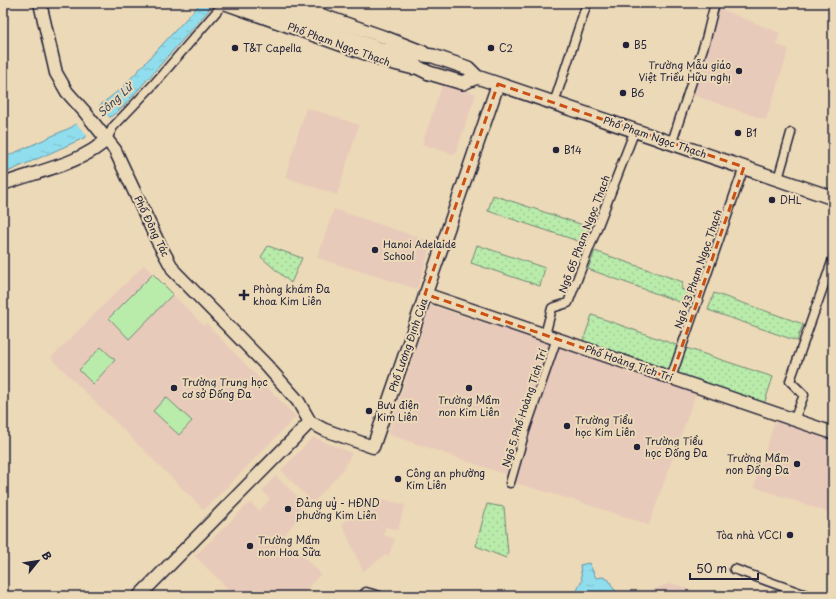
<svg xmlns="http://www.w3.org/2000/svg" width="836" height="599" viewBox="0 0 836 599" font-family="'Playpen Sans',sans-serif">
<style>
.built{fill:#e8caba}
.park{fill:url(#park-dots);stroke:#6e8673}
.garden{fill:#b9ebab;stroke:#6e8673}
.water{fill:url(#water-ripples);stroke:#6493a6}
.pier{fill:#ecd9b7}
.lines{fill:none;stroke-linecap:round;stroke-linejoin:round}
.street-casing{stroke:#22223b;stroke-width:11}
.secondary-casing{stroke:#22223b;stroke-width:15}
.primary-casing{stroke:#22223b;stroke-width:16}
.street{stroke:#ecd9b7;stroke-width:8}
.secondary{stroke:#ecd9b7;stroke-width:12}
.primary{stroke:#ecd9b7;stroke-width:13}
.marked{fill:none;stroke:#ca5113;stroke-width:3;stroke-dasharray:8 5;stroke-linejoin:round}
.poi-dot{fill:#22223b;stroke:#ecd9b7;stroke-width:1.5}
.labels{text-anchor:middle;stroke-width:4;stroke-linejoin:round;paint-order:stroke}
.street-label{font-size:10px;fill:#22223b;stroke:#ecd9b7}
.poi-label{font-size:10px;fill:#22223b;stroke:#ecd9b7;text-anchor:start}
.water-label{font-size:11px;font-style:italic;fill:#38485f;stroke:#ecd9b7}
</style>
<defs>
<pattern id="park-dots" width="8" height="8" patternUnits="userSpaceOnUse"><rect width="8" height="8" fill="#b9ebab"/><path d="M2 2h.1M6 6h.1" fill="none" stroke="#9fc994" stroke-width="1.8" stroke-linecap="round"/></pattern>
<pattern id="water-ripples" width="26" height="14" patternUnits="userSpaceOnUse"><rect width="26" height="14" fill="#90deed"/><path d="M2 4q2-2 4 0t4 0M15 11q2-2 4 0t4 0" fill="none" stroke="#7cbecc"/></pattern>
</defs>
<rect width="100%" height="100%" fill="#ecd9b7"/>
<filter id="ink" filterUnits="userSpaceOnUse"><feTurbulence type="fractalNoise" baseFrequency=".025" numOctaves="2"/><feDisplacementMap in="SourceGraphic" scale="8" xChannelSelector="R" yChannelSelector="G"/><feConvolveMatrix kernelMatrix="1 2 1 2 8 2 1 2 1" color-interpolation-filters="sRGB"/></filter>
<g filter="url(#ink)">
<path class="built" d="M718 8 780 33 776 45 789 49 766 120 690 94Z
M443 83 476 94 455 155 422 144Z
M306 108 324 113 359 125 337 195 285 177Z
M334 209 432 242 417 289 317 258Z
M144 265 204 326 206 323 296 417 204 510 51 358Z
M430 305 549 343 507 475 388 434Z
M556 346 625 370 696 393 649 525 577 501 512 482Z
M775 421 833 440V514L754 487Z
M313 437 352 453 343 470 313 503 281 470Z
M276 476 307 506 284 536 321 574 300 596H235L195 556 250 502 259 511 270 499 262 490Z
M383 499 405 505 398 530 385 527 384 535 395 539 389 555 384 556 363 571 342 524 368 503 380 505Z
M670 583 683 587 706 596H637Z"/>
<path class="park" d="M493 195 589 227 584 243 488 211Z
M477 245 545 268 540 286 471 263Z
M268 246 302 258 291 283 261 257Z
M595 251 683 282 681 289 692 293 688 305 588 269Z
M714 293 803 324 797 341 708 310Z
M592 315 679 346 669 373 583 341Z
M686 348 773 377 764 404 677 375Z
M487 504 504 507 508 554 506 558 476 546Z"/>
<path class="garden" d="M153 274 173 294 129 339 109 318Z
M101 347 115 360 93 384 79 370Z
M166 397 192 421 179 435 153 411Z"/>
<path class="water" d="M199 3H211L208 11 123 107 84 138 3 174V158L72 127 122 88 198 6Z
M589 563 596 578 603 577 609 580 613 588 621 596H574L582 581 580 565Z"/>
<path class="pier" d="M98 104 111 120 88 137 75 122Z"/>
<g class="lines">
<g class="street-casing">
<path id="street" d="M554 103 587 3
M107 139 113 127 153 85 224 3
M672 142 706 39 715 3
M778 179 791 133
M545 335 552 308 568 303 635 130
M671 378 744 167
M794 420 804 395 790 381 833 259
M510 483 525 431 557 338
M734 569 809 596
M362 596 366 592 380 596"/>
</g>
<g class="secondary-casing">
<path id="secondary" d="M40 3 56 73 67 92 84 111 115 150 157 240 174 271 266 365 298 401 310 422 325 430 373 447 498 84
M224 3 392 63 412 68
M287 3 387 38 423 52
M3 184C34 172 84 163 107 139
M425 294 833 433
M139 596 310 422"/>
</g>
<g class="primary-casing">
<path id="primary" d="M256 3 383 50 429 73 463 83 477 77
M383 50 433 56 468 68 477 77 498 84 833 198"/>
</g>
<use href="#street" class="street"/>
<use href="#secondary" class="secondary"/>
<use href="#primary" class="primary"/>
</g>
</g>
<path class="marked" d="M498 84 744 167 671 378 425 294Z"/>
<g class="poi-dot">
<circle cx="626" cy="45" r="4"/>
<circle cx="235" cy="48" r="4"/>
<circle cx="491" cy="48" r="4"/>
<circle cx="739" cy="71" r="4"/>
<circle cx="623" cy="93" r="4"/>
<circle cx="738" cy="133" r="4"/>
<circle cx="556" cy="150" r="4"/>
<circle cx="772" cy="200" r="4"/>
<circle cx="375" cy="250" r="4"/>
<path d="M242 289h4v4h4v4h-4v4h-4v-4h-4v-4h4z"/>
<circle cx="174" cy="388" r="4"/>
<circle cx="469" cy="388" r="4"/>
<circle cx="369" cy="411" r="4"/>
<circle cx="567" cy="426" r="4"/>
<circle cx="637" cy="447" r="4"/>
<circle cx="797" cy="464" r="4"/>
<circle cx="398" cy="479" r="4"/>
<circle cx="288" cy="509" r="4"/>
<circle cx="790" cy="535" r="4"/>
<circle cx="250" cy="546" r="4"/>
</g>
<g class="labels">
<g class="street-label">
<text transform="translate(339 44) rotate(20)" y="4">Phố Phạm Ngọc Thạch</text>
<text transform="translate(655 137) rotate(19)" y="4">Phố Phạm Ngọc Thạch</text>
<text transform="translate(152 226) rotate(64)" y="4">Phố Đông Tác</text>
<text transform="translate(584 234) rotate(-69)" y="4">Ngõ 65 Phạm Ngọc Thạch</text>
<text transform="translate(698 269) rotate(-71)" y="4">Ngõ 43 Phạm Ngọc Thạch</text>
<text transform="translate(408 345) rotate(-71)" y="4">Phố Lương Định Của</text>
<text transform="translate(629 363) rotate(19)" y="4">Phố Hoàng Tích Trí</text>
<text transform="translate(524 408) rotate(-72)" y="4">Ngõ 5 Phố Hoàng Tích Trí</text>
</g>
<g class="poi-label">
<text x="634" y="49">B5</text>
<text x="243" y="52">T&amp;T Capella</text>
<text x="499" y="52">C2</text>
<text x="731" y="69" text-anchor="end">Trường Mẫu giáo<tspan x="731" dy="12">Việt Triều Hữu nghị</tspan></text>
<text x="631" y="97">B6</text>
<text x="746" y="137">B1</text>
<text x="564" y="154">B14</text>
<text x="780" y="204">DHL</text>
<text x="383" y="248">Hanoi Adelaide<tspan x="383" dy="12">School</tspan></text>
<text x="253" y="293">Phòng khám Đa<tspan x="253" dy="12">khoa Kim Liên</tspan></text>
<text x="182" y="386">Trường Trung học<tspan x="182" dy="12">cơ sở Đống Đa</tspan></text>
<text x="469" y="404" text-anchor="middle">Trường Mầm<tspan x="469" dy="12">non Kim Liên</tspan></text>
<text x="377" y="409">Bưu điện<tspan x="377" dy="12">Kim Liên</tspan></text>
<text x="575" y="424">Trường Tiểu<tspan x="575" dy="12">học Kim Liên</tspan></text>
<text x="645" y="445">Trường Tiểu<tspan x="645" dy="12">học Đống Đa</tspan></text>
<text x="789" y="462" text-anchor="end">Trường Mầm<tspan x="789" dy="12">non Đống Đa</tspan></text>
<text x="406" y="477">Công an phường<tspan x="406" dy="12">Kim Liên</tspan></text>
<text x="296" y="507">Đảng uỷ - HĐND<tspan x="296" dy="12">phường Kim Liên</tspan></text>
<text x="782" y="539" text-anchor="end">Tòa nhà VCCI</text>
<text x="258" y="544">Trường Mầm<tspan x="258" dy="12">non Hoa Sữa</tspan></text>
</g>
<g class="water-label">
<text transform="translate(115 100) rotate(-43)" y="4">Sông Lừ</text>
</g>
</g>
<rect width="836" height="599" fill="none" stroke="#ecd9b7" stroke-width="16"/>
<rect x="8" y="8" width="820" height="583" fill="none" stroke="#22223b" stroke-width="1.5" filter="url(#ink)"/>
<g transform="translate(38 561) rotate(60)" stroke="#ecd9b7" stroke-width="3" paint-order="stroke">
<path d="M0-3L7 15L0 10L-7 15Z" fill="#22223b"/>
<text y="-6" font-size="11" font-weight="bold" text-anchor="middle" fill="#22223b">B</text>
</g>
<path d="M690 573v6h68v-6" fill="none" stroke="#22223b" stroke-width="2"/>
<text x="696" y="573" font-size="12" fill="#22223b" stroke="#ecd9b7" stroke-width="3" paint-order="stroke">50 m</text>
</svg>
